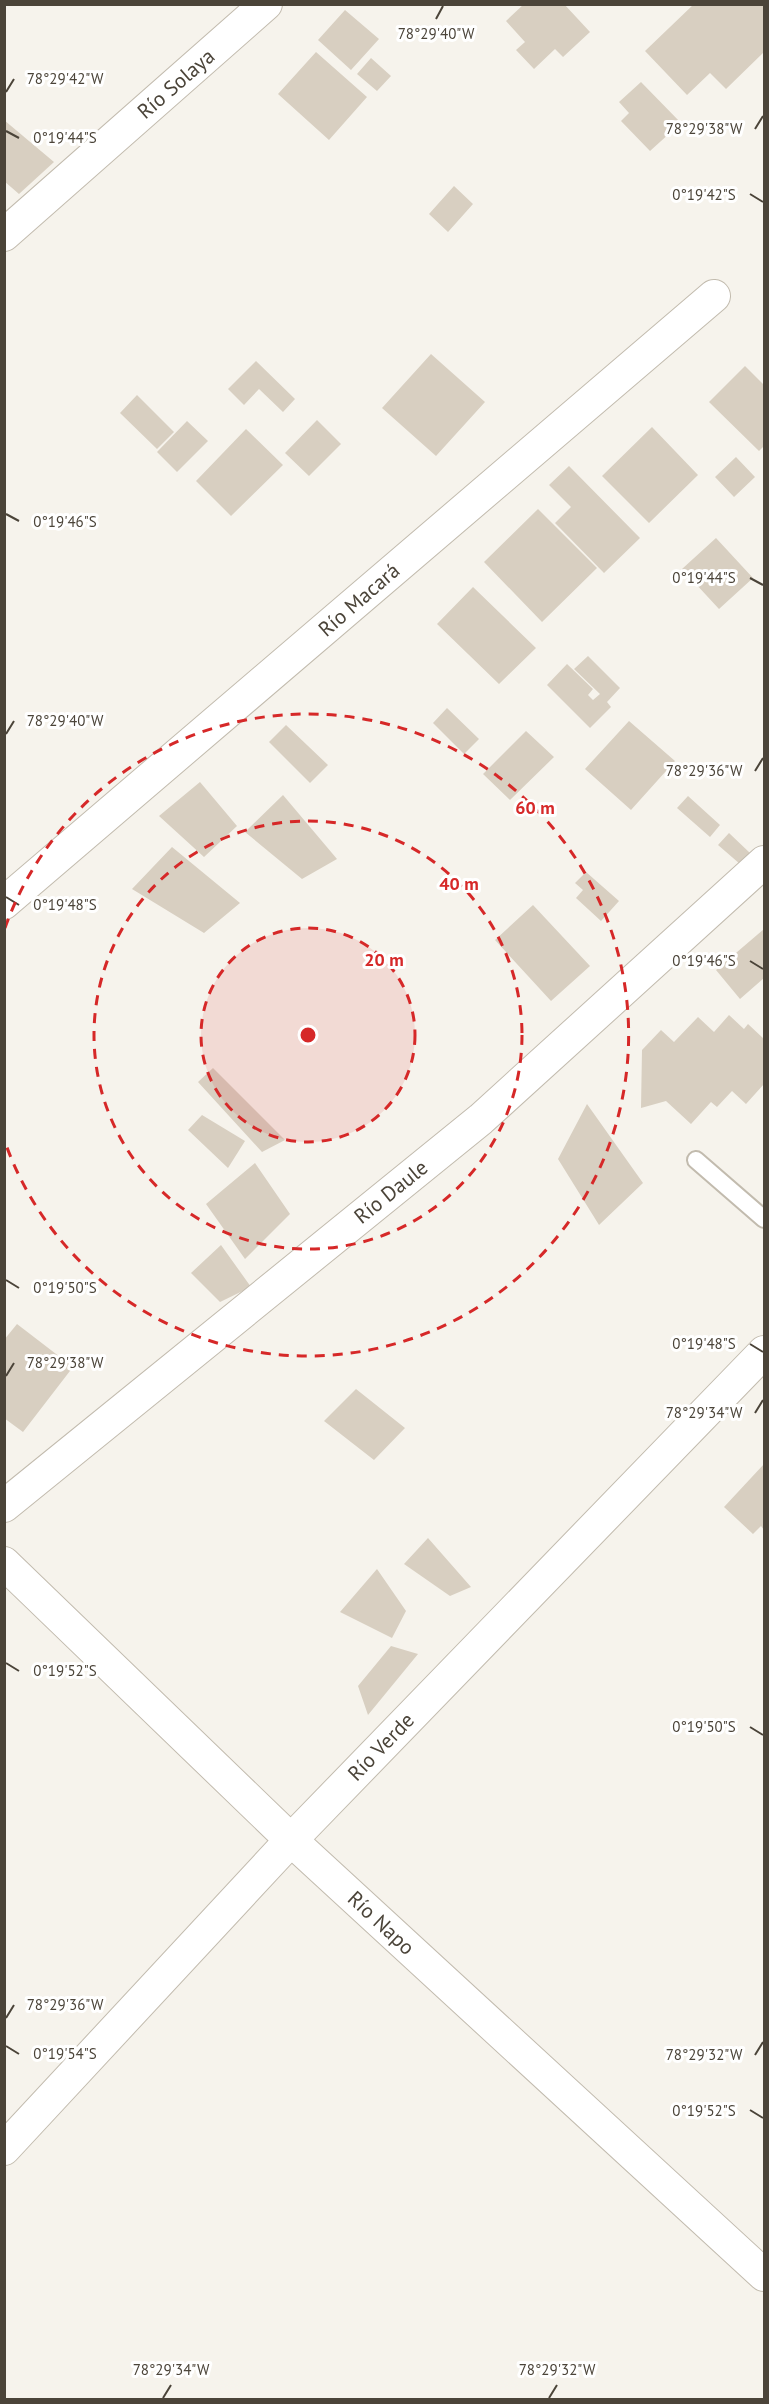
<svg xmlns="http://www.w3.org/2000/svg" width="769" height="2404" viewBox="0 0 769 2404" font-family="'PT Sans',sans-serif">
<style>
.building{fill:#d8cfc1}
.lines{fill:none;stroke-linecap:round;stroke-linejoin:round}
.lane-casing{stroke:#c2bbae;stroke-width:20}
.street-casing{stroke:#c2bbae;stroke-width:34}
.lane{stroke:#fff;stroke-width:16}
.street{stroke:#fff;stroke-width:32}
.ticks{fill:none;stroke:#4b4439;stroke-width:2}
.ring{fill:none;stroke:#d62828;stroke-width:3;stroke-dasharray:10 8}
.labels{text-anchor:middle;stroke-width:6;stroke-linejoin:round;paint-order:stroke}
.street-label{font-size:21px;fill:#4b4439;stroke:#fff}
.ticks-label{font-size:15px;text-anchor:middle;fill:#4b4439;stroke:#fff;stroke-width:6;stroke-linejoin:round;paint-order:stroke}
.centre{fill:#d62828;stroke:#fff;stroke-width:3}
.ring-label{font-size:18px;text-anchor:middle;font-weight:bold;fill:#d62828;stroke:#fff;stroke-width:6;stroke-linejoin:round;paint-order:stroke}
</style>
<rect width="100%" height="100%" fill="#f6f3ec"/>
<path class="building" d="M524 4H564L590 32 563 57 555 49 534 69 516 50 525 42 506 21Z
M694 4H764V52L726 89 710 73 687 95 645 51Z
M345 10 379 39 351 70 318 40Z
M316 52 367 97 329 140 278 94Z
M371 58 391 76 377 91 357 74Z
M641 82 681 123 650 151 621 121 629 113 619 102Z
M4 120 54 162 19 194 4 181Z
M454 186 473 204 448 232 429 214Z
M431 354 485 402 436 456 382 408Z
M256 361 295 399 283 412 259 389 244 405 228 389Z
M745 366 764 385V446L759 451 709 402Z
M137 395 174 432 157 449 120 413Z
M317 420 341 444 309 476 285 453Z
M187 421 208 441 177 472 157 452Z
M652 427 698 475 649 523 602 476Z
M246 429 283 465 231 516 196 481Z
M736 457 755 477 734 497 715 477Z
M569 466 640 538 604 573 555 523 571 507 549 485Z
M538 509 597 568 542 622 484 562Z
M716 538 753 578 719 609 682 569Z
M473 587 536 648 499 684 437 624Z
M588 656 620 688 607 702 611 707 590 728 547 685 567 664 593 689 588 695 593 700 600 694 574 669Z
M447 708 479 739 464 754 433 723Z
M629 721 675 761 631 810 585 769Z
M286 725 328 765 310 783 269 742Z
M526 731 554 757 510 800 483 774Z
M200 782 237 826 204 857 159 816Z
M283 795 337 859 302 879 245 832Z
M688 796 720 825 710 837 677 808Z
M729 833 750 853 740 864 718 845Z
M172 847 240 903 204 933 132 889Z
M586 872 619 901 601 921 576 898 583 890 575 883Z
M533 905 590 966 551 1001 495 940Z
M764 929V978L740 999 716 970Z
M729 1015 744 1029 748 1024 764 1039V1084L746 1104 732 1091 717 1107 711 1102 691 1124 666 1101 641 1108 642 1050 661 1030 674 1042 698 1017 714 1032Z
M213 1068 285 1140 262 1152 198 1082Z
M587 1104 643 1183 599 1225 558 1159Z
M202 1115 245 1141 228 1168 188 1130Z
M255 1163 290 1214 245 1259 206 1204Z
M221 1245 251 1287 220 1302 191 1273Z
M17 1324 73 1367 23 1432 4 1418V1340Z
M356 1389 405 1428 374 1460 324 1421Z
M764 1464V1530L761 1526 753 1534 724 1507Z
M428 1538 471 1587 450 1596 404 1564Z
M377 1569 406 1611 392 1638 340 1612Z
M391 1646 418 1654 368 1715 358 1686Z"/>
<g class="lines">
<g class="lane-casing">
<path id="lane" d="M696 1160 764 1219"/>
</g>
<g class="street-casing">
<path id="street" d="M4 235 266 4
M4 903 714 296
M4 1506 481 1119 764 862
M4 1563 291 1840 764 2275
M4 2149 291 1840 764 1352"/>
</g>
<use href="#lane" class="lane"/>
<use href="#street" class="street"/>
</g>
<path class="ticks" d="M436 19 443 6M6 92 14 79M755 129 763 116M6 131 19 138M750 194 763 202M6 514 19 521M750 578 763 585M6 734 14 721M755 771 763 758M6 897 19 905M750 961 763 969M6 1280 19 1288M750 1344 763 1352M6 1376 14 1363M755 1413 763 1400M6 1663 19 1671M750 1727 763 1735M6 2018 14 2005M6 2046 19 2054M755 2055 763 2042M750 2110 763 2118M163 2398 171 2385M549 2398 557 2385"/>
<circle cx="308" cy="1035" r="107" fill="#d62828" fill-opacity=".12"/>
<g class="ring">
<circle cx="308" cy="1035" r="107"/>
<circle cx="308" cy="1035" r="214"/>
<path d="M5 928A321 321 0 1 1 5 1142"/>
</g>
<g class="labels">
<g class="street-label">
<text transform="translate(176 84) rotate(-41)" y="7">Río Solaya</text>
<text transform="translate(359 600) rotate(-41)" y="7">Río Macará</text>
<text transform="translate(391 1192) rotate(-39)" y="7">Río Daule</text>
<text transform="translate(381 1747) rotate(-46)" y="7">Río Verde</text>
<text transform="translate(381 1923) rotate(43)" y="7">Río Napo</text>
</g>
</g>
<g class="ticks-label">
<text x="436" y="39">78°29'40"W</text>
<text x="65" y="84">78°29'42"W</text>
<text x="704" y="134">78°29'38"W</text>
<text x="65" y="143">0°19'44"S</text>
<text x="704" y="200">0°19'42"S</text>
<text x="65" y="527">0°19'46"S</text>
<text x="704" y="583">0°19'44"S</text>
<text x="65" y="726">78°29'40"W</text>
<text x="704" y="776">78°29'36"W</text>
<text x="65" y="910">0°19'48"S</text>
<text x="704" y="966">0°19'46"S</text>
<text x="65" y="1293">0°19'50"S</text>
<text x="704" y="1349">0°19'48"S</text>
<text x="65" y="1368">78°29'38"W</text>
<text x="704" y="1418">78°29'34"W</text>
<text x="65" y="1676">0°19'52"S</text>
<text x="704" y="1732">0°19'50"S</text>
<text x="65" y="2010">78°29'36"W</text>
<text x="65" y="2059">0°19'54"S</text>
<text x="704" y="2060">78°29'32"W</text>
<text x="704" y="2116">0°19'52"S</text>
<text x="171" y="2375">78°29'34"W</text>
<text x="557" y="2375">78°29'32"W</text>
</g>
<circle cx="308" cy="1035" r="9" class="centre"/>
<g class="ring-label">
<text x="535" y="814">60 m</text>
<text x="459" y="890">40 m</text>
<text x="384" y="966">20 m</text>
</g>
<rect width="769" height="2404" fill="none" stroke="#4b4439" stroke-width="12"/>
</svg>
